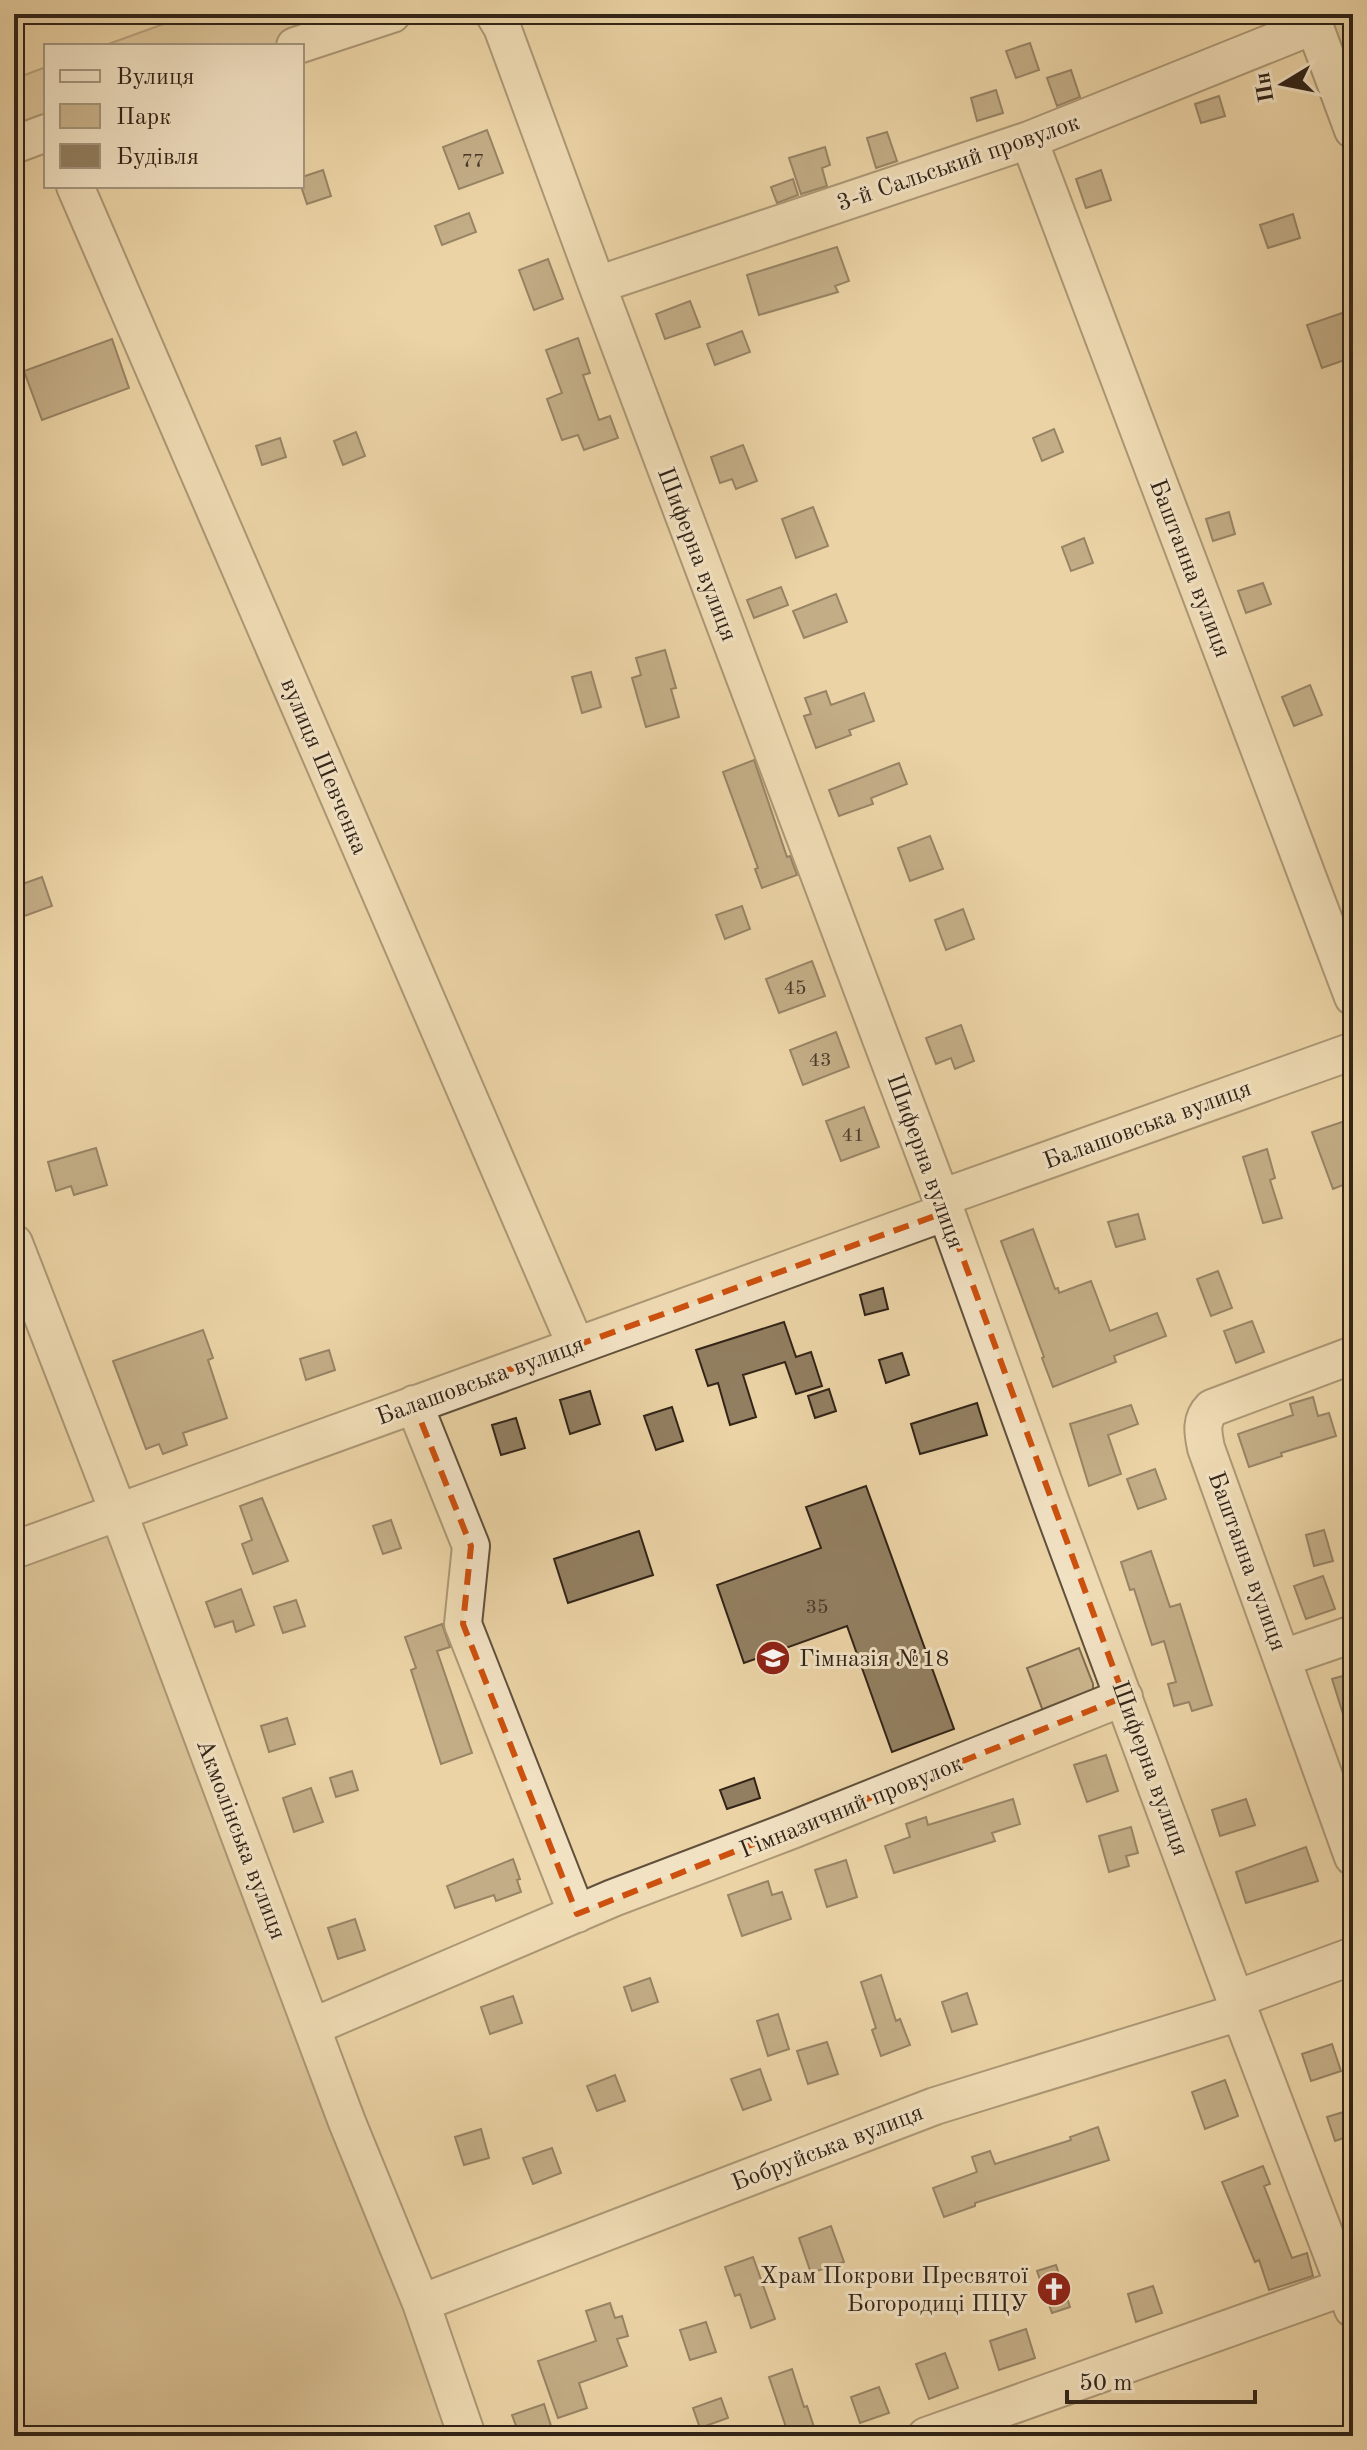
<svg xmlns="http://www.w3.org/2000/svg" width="1367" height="2450" viewBox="0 0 1367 2450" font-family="'Old Standard TT',serif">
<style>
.green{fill:#ccb58d;stroke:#7f6c52;stroke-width:2}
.building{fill:#927f61;stroke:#322418;stroke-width:2}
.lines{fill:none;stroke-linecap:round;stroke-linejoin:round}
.minor-casing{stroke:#60503b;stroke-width:40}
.minor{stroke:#f2e2c4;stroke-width:36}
.marked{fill:none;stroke:#cd510e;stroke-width:6;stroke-dasharray:16 10;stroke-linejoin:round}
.labels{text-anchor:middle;stroke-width:6;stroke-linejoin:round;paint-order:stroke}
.number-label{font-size:20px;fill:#4a3b2a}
.street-label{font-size:24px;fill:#322418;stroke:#f2e2c4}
.poi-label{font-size:24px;fill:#322418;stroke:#f2e2c4;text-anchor:start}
</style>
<rect width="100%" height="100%" fill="#ebd3a5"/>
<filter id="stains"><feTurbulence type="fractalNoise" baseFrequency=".0025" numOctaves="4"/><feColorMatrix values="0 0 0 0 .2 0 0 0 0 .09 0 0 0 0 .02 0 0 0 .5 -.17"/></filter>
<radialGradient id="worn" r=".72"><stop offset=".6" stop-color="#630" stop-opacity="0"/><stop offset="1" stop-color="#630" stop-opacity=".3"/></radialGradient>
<path class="green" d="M191 14H392L299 46H103Z
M1310 14H1353V130Z
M46 67V133L14 145V79Z
M118 1511 464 2436H14V1550Z
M1079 1648 1093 1684V1695L1046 1719 1027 1668Z"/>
<path class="building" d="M1030 43 1039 70 1016 78 1006 51Z
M1071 70 1080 97 1057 106 1047 78Z
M996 90 1003 113 977 121 971 98Z
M1219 96 1225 116 1201 123 1195 104Z
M487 130 503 173 459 189 443 147Z
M887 132 897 161 876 168 867 138Z
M825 147 830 165 822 168 827 186 801 194 789 158Z
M323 170 331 196 307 204 302 189V177Z
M1101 170 1111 200 1086 208 1076 179Z
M793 179 798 195 777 203 771 187Z
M469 213 476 232 442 245 435 226Z
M1293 214 1300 238 1268 248 1260 225Z
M837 247 849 281 835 286 838 292 759 315 747 275Z
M548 259 563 299 534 310 519 270Z
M690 301 700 327 665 339 656 314Z
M1342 313 1353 345V357L1322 368 1307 325Z
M742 331 750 352 715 365 707 344Z
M578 338 590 373 583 375 599 420 610 416 618 438 584 450 578 435 562 440 547 399 562 393 546 350Z
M112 339 129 388 42 420 24 371Z
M1054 429 1063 452 1042 461 1033 438Z
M356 432 365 456 343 465 334 441Z
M280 438 286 457 262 465 256 446Z
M743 445 757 481 736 489 732 479 720 483 711 457Z
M813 507 828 546 796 558 782 519Z
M1229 512 1235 534 1213 541 1206 519Z
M1084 538 1093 563 1071 571 1062 547Z
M1263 583 1271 604 1246 613 1238 591Z
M781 587 788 605 754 618 747 600Z
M836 594 847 622 804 638 793 611Z
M665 650 676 688 671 689 679 717 646 727 632 678 641 675 636 658Z
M591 672 601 707 582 713 572 677Z
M1310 685 1322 715 1294 726 1282 697Z
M826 691 831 705 864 693 874 721 849 730 851 735 816 748 804 716 811 714 805 698Z
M754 760 787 857 790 856 797 875 762 888 755 869 758 868 723 772Z
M899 763 907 784 871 798 873 804 839 816 829 790Z
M930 836 943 869 910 881 898 848Z
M42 877 52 906 19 918 14 903V887Z
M742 906 750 929 725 939 716 915Z
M963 909 974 939 946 950 935 920Z
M812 961 825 996 779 1013 766 979Z
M961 1025 974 1061 955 1069 951 1058 936 1064 926 1038Z
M836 1032 849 1067 803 1085 790 1050Z
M864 1107 879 1147 841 1161 826 1121Z
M1345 1121 1353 1145V1150L1347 1152 1353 1169V1181L1333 1189 1312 1132Z
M96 1148 107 1185 74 1195 71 1186 56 1191 48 1162Z
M1267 1149 1275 1178 1270 1180 1282 1218 1263 1223 1243 1157Z
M1138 1214 1145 1239 1116 1247 1108 1222Z
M1033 1229 1055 1289 1058 1288 1059 1293 1091 1281 1110 1331 1157 1313 1166 1336 1114 1356 1116 1362 1053 1387 1042 1358 1044 1357 1001 1241Z
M1218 1271 1232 1308 1211 1316 1197 1279Z
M883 1288 888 1309 865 1315 860 1295Z
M1252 1321 1264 1352 1236 1363 1224 1331Z
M784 1322 796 1357 811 1352 822 1386 796 1394 785 1362 743 1375 756 1417 730 1425 718 1383 708 1386 696 1350Z
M203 1330 213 1358 208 1360 227 1418 183 1433 187 1445 163 1454 159 1444 146 1449 113 1361Z
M329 1350 335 1370 306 1380 300 1359Z
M902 1353 909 1375 886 1383 879 1360Z
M829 1389 836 1411 815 1418 808 1396Z
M590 1391 600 1424 570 1434 560 1400Z
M1313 1397 1318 1416 1329 1413 1336 1436 1281 1453 1282 1456 1249 1467 1238 1434 1293 1415 1290 1404Z
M977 1403 987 1435 920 1454 911 1424Z
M1131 1405 1138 1424 1108 1435 1121 1474 1089 1486 1070 1424Z
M672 1407 683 1441 656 1450 644 1416Z
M516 1418 525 1448 501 1455 492 1425Z
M1155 1469 1166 1499 1138 1509 1127 1479Z
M866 1486 954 1729 892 1752 847 1626 744 1663 717 1585 821 1548 806 1507Z
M262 1498 288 1561 253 1574 242 1544 252 1540 240 1506Z
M391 1520 401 1548 383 1554 373 1526Z
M1324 1530 1333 1561 1314 1566 1306 1535Z
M639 1531 653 1575 568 1603 554 1559Z
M1151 1551 1170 1607 1180 1604 1212 1705 1192 1711 1189 1702 1174 1706 1168 1684 1176 1682 1164 1641 1152 1645 1134 1589 1130 1590 1121 1562Z
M1323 1576 1335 1609 1306 1619 1294 1586Z
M241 1589 254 1625 236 1632 233 1621 215 1627 206 1602Z
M296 1600 305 1626 283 1633 274 1607Z
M442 1624 450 1647 437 1651 472 1753 441 1764 411 1670 416 1668 405 1637Z
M1353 1673V1733H1349L1332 1679Z
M287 1718 295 1744 269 1752 261 1726Z
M1106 1755 1118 1791 1087 1802 1074 1765Z
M352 1771 358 1790 336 1797 330 1778Z
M754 1778 760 1798 727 1809 720 1790Z
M311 1788 323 1822 294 1832 283 1798Z
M1013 1799 1020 1824 992 1833 995 1841 894 1873 885 1846 910 1837 906 1824 926 1817 928 1825Z
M1246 1799 1255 1825 1220 1836 1212 1810Z
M1131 1827 1138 1853 1126 1856 1129 1866 1109 1872 1099 1836Z
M1306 1847 1318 1881 1246 1903 1236 1872Z
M513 1859 520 1879 517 1880 521 1892 496 1901 494 1895 455 1908 447 1886Z
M846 1860 857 1897 827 1907 815 1870Z
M768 1881 772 1895 782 1892 791 1919 742 1936 728 1895Z
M355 1919 365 1950 338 1959 328 1928Z
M881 1975 896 2021 900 2019 910 2045 881 2056 872 2030 876 2028 861 1982Z
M650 1978 658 2002 632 2011 624 1987Z
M967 1993 977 2024 952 2032 942 2002Z
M513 1996 522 2023 490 2034 481 2007Z
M778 2014 789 2049 768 2056 757 2021Z
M827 2042 838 2074 808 2084 797 2051Z
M1332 2044 1341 2071 1311 2081 1302 2054Z
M760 2069 771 2100 743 2110 731 2079Z
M615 2075 625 2101 597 2111 587 2086Z
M1225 2080 1238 2116 1205 2129 1192 2092Z
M1353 2109V2135L1335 2141 1327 2117Z
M1098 2127 1109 2160 975 2203V2206L944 2217 933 2188 977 2172 972 2157 990 2151 995 2164 1071 2140 1070 2137Z
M481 2129 489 2158 464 2165 455 2137Z
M552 2148 561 2173 533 2184 523 2158Z
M1263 2166 1270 2184 1264 2186 1292 2258 1307 2253 1313 2276 1269 2290 1259 2260 1255 2262 1222 2182Z
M831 2226 844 2262 811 2273 799 2238Z
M753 2257 775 2319 751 2328 740 2294 735 2296 725 2267Z
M1056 2265 1070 2307 1052 2313 1037 2271Z
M1153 2286 1162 2313 1136 2322 1128 2294Z
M610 2303 615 2318 622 2316 628 2336 617 2339 627 2366 579 2383 587 2408 558 2418 538 2361 596 2341 586 2311Z
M706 2322 716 2352 690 2360 680 2330Z
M1026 2329 1035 2358 999 2370 990 2341Z
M945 2353 958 2388 929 2399 916 2364Z
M792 2369 804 2407 807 2406 817 2436H789L769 2377Z
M879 2387 889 2413 860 2423 851 2397Z
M721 2398 728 2418 700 2428 693 2408Z
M544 2404 553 2432 540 2436H520L512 2415Z"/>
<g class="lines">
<g class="minor-casing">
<path id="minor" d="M494 14 502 27 597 285 941 1198 1051 1503 1240 2012 1353 2309
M1310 14 1353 130
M295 46 392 14
M1029 140 1353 997
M14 145 46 133
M75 186 576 1346
M597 285 1029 140 1313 26
M941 1198 1353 1051
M14 1243 118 1511 347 2122 421 2303 467 2436
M1353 1355 1212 1408C1200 1420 1203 1433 1206 1448L1353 1857
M414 1404 471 1546 463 1624 577 1914
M14 1550 946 1212
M1283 1658 1353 1634
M1236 1999 1353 1956
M312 2027 613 1898 792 1830 1124 1697
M421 2303 935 2106 1240 2012
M926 2436 1353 2284"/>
</g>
<use href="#minor" class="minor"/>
</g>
<path d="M0 0H1367V2450H0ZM946 1212 1124 1697 577 1914 463 1624 471 1546 414 1404Z" fill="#ebd3a5" fill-opacity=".55" fill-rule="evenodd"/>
<path class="marked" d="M946 1212 1124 1697 577 1914 463 1624 471 1546 414 1404Z"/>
<defs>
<g id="school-disc" transform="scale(1.8)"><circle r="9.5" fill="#8f2418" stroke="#f2e2c4"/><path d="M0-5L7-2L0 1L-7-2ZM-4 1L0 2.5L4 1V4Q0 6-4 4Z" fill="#fff"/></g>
<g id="church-disc" transform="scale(1.8)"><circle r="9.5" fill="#8f2418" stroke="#f2e2c4"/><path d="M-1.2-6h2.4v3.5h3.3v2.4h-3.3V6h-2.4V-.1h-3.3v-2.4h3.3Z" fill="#fff"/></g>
</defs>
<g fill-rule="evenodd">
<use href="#school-disc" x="773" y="1658"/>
<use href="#church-disc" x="1054" y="2289"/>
</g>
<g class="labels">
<g class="number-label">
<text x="473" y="167">77</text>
<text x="795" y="994">45</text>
<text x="820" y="1066">43</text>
<text x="853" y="1141">41</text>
<text x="817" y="1613">35</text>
</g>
<g class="street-label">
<text transform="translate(958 162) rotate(-19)" y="8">3-й Сальський провулок</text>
<text transform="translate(698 554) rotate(69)" y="8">Шиферна вулиця</text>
<text transform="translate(1191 568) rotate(69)" y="8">Баштанна вулиця</text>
<text transform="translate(325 766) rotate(67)" y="8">вулиця Шевченка</text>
<text transform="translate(1147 1124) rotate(-20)" y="8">Балашовська вулиця</text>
<text transform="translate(926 1161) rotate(70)" y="8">Шиферна вулиця</text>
<text transform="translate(480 1380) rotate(-20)" y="8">Балашовська вулиця</text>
<text transform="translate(1248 1561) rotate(70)" y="8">Баштанна вулиця</text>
<text transform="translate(1151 1768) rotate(70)" y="8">Шиферна вулиця</text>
<text transform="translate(851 1806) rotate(-22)" y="8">Гімназичний провулок</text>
<text transform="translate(242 1839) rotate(69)" y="8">Акмолінська вулиця</text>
<text transform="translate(827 2147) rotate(-21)" y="8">Бобруйська вулиця</text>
</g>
<g class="poi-label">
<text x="799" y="1666">Гімназія №18</text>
<text x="1028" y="2283" text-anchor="end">Храм Покрови Пресвятої<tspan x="1028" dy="28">Богородиці ПЦУ</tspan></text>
</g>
</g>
<rect width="1367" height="2450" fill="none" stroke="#ebd3a5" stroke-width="48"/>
<rect x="16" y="16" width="1335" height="2418" fill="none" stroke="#322418" stroke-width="4"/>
<rect x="24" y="24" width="1319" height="2402" fill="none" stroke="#322418" stroke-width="2"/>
<rect x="44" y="44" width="260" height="144" fill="#f2e2c4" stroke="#a5967f" stroke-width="2"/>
<rect x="60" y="70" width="40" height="12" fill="#f2e2c4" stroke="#a5967f" stroke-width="2"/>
<text x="116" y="84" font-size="24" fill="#322418">Вулиця</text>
<rect x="60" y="104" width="40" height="24" fill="#ccb58d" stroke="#a5967f" stroke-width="2"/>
<text x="116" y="124" font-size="24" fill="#322418">Парк</text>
<rect x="60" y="144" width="40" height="24" fill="#927f61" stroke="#a5967f" stroke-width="2"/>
<text x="116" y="164" font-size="24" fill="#322418">Будівля</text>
<g transform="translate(1283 84) rotate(260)" stroke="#f2e2c4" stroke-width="6" paint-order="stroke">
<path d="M0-6L14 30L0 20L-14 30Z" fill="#322418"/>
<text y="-12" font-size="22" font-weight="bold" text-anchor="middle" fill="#322418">Пн</text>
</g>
<path d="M1067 2390v12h188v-12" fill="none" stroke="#322418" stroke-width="4"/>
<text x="1079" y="2390" font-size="24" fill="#322418" stroke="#f2e2c4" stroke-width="6" paint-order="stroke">50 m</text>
<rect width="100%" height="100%" filter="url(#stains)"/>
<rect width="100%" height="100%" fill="url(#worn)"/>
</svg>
